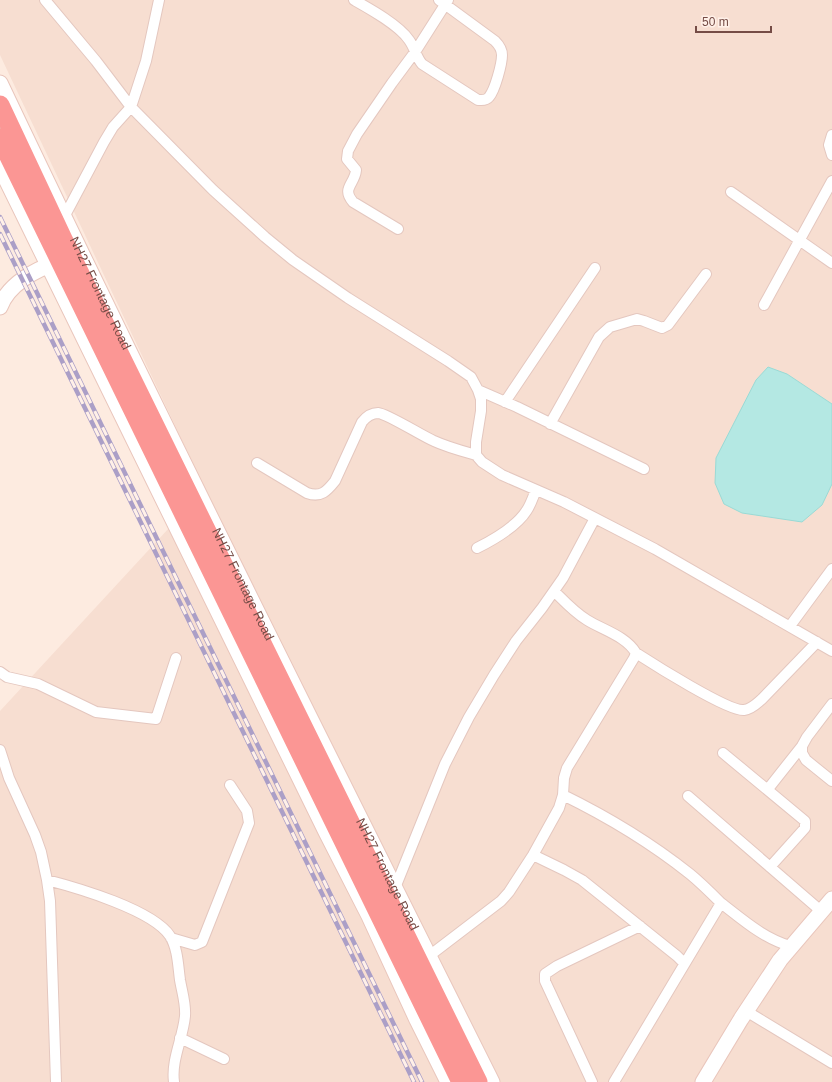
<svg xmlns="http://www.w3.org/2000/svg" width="832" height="1082" viewBox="0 0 832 1082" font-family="Helvetica,sans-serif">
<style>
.residential{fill:#f7ded1}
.water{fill:#b4e8e3;stroke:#9adad5}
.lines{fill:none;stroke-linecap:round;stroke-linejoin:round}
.street-casing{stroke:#e4c7bf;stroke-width:12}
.secondary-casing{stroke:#e9c6bc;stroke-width:17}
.highway-casing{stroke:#d8cdcb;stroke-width:21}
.street{stroke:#fff;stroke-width:10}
.secondary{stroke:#fff;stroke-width:15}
.highway{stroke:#fb9694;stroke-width:19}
.rail-casing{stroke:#ab9fc7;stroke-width:4.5}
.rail{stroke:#fff0e8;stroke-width:3;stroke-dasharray:9;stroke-linecap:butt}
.labels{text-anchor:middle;stroke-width:3;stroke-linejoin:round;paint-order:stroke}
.street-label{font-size:13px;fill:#754c46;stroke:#fff0e8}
</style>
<rect width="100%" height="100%" fill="#fdebe0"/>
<path class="residential" d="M0 0H832V1082H0V711L205 489 0 55Z"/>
<path class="water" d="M768 367 787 374 832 404V484L822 505 802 522 742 513 724 504 715 483 716 458 756 380Z"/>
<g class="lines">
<g class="street-casing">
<path id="street" d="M45 0 96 61 131 107 213 190 265 237 293 260 348 298 448 361 471 377 478 390 481 399V411L476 442V455L482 462 502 475 564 502 655 549 832 651
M354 0C370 9 399 25 409 40 415 48 416 57 422 64L478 100C482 100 486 101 489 97 495 90 502 64 502 55 502 49 499 45 495 41L439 0
M832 135 829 145 832 155
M731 192 832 263
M62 221 104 142 113 127 131 107 146 61 159 0
M398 229 353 202C341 188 355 184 356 170L347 159 348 151 357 134 392 83 415 52 448 0
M764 305 832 181
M478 390 517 407 644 469
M505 402 595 268
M550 424 599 337 610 327 637 319 644 321 662 328 668 325 706 274
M257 463 307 493C321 498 327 491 335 481L362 422C366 417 371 413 378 413 388 414 422 436 434 441 447 447 462 451 476 455
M477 548C493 540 517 526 527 510 531 504 533 497 536 490
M790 626 832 569
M636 653C653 664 729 712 744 710 752 709 757 703 762 699L817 642
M0 672 7 677 38 684 96 712 156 719 176 658
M832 704 807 737 802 746V753L806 760 832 781
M0 750 9 778 35 835 41 852 47 880 50 901 56 1082
M723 753 805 821V828L770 867
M768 789 802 746
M563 795C608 817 651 843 690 874 701 883 711 893 721 903
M688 796 821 911
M533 855 564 870 582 880 677 956 684 963
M47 880C78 888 153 910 170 936 178 949 178 966 180 980 182 992 186 1004 185 1016 183 1038 171 1060 174 1082
M395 888 445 764 469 717 494 675 516 641 542 608 563 578 595 518
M171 938 195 945 202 942 249 823 247 811 230 785
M429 956 501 901 509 892 533 855 559 808 563 795 564 778 567 768 634 658 636 653C626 636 603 630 587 620 574 612 565 602 554 591
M746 1011 832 1063
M180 1038 224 1059
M592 1082 545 981V974L557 966 640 926
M614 1082 721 903C743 920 763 938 790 946"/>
</g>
<g class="secondary-casing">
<g id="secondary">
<path id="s1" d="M0 83C159 418 326 750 492 1082"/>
<path d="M0 167 326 832 369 916 417 1020 448 1082"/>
<path d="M0 307C8 285 35 269 57 263"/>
<path d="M703 1082 741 1019 780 960 832 899"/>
</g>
</g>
<g class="highway-casing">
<path id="highway" d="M0 105 63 239 478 1082
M0 138 461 1082"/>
</g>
<use href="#street" class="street"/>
<use href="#secondary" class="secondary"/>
<use href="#highway" class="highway"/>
<g class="rail-casing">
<path id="rail" d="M0 217 422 1082
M0 234 414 1082"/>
</g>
<use href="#rail" class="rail"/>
</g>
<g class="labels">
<g class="street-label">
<text dy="5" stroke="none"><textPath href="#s1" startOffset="233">NH27 Frontage Road</textPath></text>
<text dy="5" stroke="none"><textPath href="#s1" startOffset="557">NH27 Frontage Road</textPath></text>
<text dy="5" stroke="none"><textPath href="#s1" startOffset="881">NH27 Frontage Road</textPath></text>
</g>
</g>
<path d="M696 26v6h75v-6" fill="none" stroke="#754c46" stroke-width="2"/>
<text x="702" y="26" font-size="12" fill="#754c46" stroke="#fff0e8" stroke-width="3" paint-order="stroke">50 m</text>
</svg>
